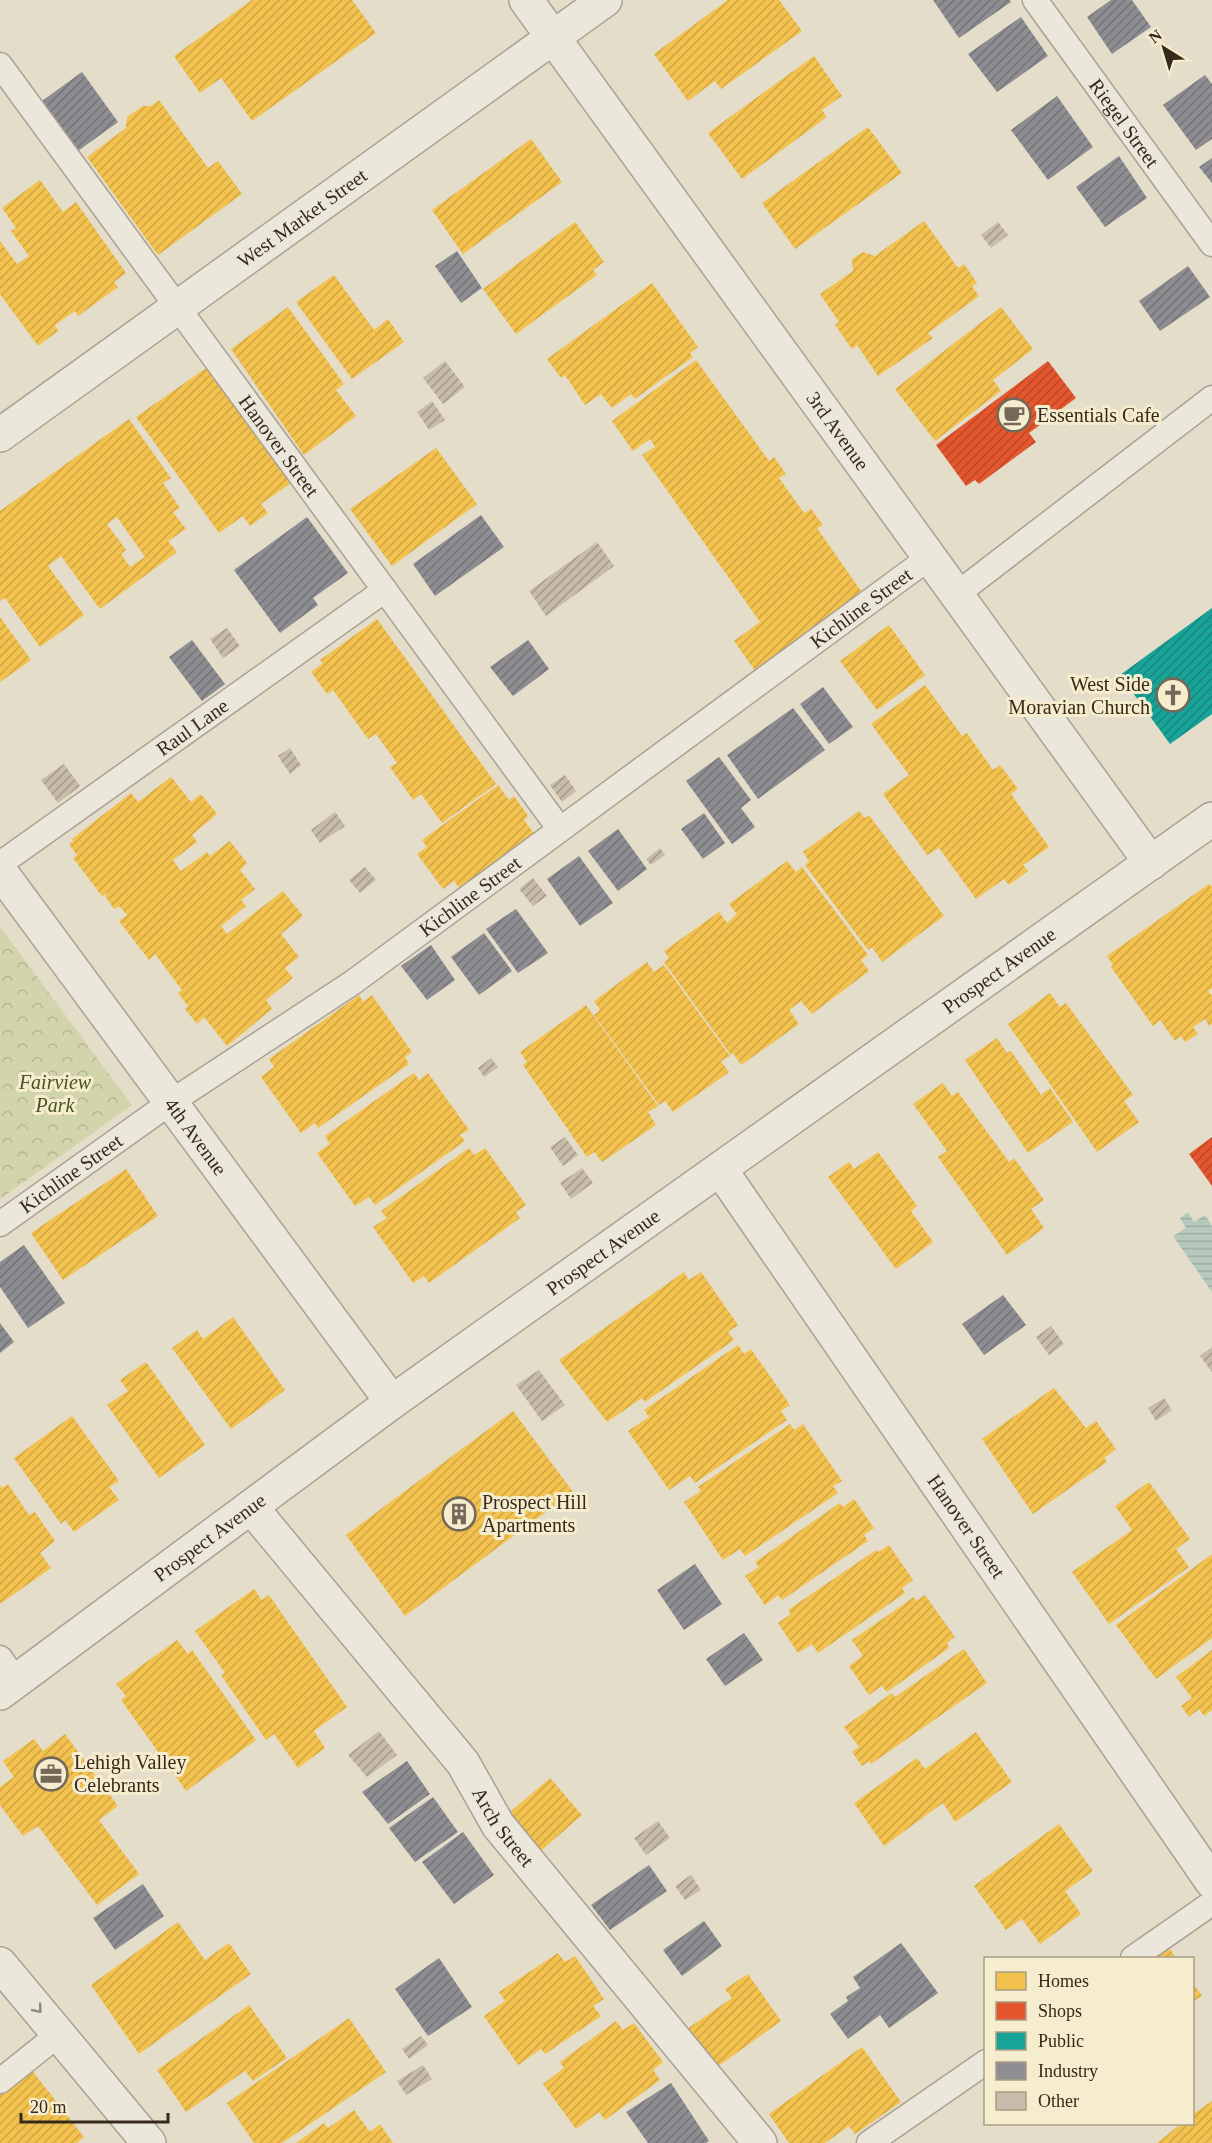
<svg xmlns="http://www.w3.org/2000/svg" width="1212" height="2143" viewBox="0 0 1212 2143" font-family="Georgia,serif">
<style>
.park{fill:url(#park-crowns)}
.water{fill:url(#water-rules)}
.homes{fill:url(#homes-hatch);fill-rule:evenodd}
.shops{fill:url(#shops-hatch)}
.public{fill:url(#public-hatch)}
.industry{fill:url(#industry-hatch)}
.building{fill:url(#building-hatch)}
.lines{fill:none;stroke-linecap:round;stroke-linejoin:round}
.service-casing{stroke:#a9a193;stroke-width:27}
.minor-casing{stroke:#a9a193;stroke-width:36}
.service{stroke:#ece7db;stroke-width:24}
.minor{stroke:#ece7db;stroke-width:33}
.oneway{stroke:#92887b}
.labels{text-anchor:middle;stroke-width:6;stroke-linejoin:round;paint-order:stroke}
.street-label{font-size:20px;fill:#37291b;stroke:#f6ecce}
.poi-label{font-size:20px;fill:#37291b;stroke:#f6ecce;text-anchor:start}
.park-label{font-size:20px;font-style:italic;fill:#455421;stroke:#f6ecce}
</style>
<defs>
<pattern id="park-crowns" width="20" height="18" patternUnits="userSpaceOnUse" patternTransform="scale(1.5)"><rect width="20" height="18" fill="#d2d4ab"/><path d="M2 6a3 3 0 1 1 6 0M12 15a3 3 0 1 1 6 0" fill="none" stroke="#b5b693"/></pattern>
<pattern id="water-rules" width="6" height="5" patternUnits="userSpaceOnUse" patternTransform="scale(1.5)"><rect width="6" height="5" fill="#b6c9bd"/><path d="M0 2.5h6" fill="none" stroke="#9dada2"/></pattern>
<pattern id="homes-hatch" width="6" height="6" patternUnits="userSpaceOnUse" patternTransform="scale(1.5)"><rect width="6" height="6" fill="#f2c14e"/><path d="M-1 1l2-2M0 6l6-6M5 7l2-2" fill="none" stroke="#d0a644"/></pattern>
<pattern id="shops-hatch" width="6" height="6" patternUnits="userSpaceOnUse" patternTransform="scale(1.5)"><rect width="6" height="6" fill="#e4572e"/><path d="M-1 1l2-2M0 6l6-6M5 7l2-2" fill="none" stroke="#ba4826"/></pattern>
<pattern id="public-hatch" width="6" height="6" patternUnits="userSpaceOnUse" patternTransform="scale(1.5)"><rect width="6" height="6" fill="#17a398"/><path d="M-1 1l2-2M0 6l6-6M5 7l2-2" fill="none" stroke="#16857b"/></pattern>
<pattern id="industry-hatch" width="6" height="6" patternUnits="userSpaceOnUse" patternTransform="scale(1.5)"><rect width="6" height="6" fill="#8d8d92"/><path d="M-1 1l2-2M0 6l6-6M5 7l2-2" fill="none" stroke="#747376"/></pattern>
<pattern id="building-hatch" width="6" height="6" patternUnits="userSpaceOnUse" patternTransform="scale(1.5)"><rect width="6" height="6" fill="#c8bbaa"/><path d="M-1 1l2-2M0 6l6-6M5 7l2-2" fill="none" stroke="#a3988a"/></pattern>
</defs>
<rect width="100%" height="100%" fill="#e4ddc9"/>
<path class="park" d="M0 927 132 1105 0 1199Z"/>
<path class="water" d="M1188 1212 1194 1222 1205 1215 1212 1226V1292L1173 1236 1186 1228 1180 1218Z"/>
<path class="homes" d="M252 0H352L376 33 252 121 221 78 200 93 174 56Z
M728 0H779L802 31 721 89 715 81 688 101 654 54Z
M814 56 842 96 822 110 827 117 742 179 708 133Z
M159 100 208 168 218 161 242 194 158 255 87 157 126 128 127 117 143 106H151Z
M868 127 902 173 795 249 762 203Z
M531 139 562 182 463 254 432 210Z
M40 180 63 212 76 202 126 273 114 282 118 287 78 316 75 311 62 320 55 325 58 331 38 346 0 294V241L17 264 29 256 11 231 16 228 2 208Z
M924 221 958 268 964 264 977 283 972 286 979 296 928 333 933 338 878 376 857 345 852 349 835 325 839 322 820 294 853 271 852 259 863 252 875 256Z
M575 222 604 262 593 270 597 275 516 334 483 289Z
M334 275 374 330 388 319 404 342 352 379 296 302Z
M652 283 698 347 690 353 693 357 635 399 631 394 612 408 601 394 585 405 565 375 561 378 547 359Z
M288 307 344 384 336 390 356 416 304 455 231 349Z
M1001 307 1033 349 993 380 1001 391 935 441 895 389Z
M696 360 769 461 774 457 786 474 779 478 804 513 811 509 823 525 817 528 868 601 756 672 734 641 760 622 642 455 655 447 650 439 633 451 612 421Z
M209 366 291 483 261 504 268 513 250 526 243 516 219 533 136 417Z
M129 419 171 478 163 483 180 508 173 512 186 529 168 541 177 552 100 609 61 556 48 566 84 615 40 647 5 598 0 601V511ZM117 517 145 557 130 567 121 554 126 550 107 524Z
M436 448 477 504 392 566 350 509Z
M0 617 31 660 0 682Z
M377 619 496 784 442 823 421 794 413 800 390 767 397 763 376 734 368 739 333 690 327 694 311 672 323 663 320 660Z
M889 625 925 675 877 710 840 661Z
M925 685 962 736 967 733 993 770 1000 765 1018 789 1011 794 1049 847 1023 865 1028 871 1009 885 1004 879 976 899 939 848 927 855 883 794 909 775 871 724Z
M171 777 191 802 201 794 217 814 192 835 197 842 173 860 178 867 181 871 207 852 210 856 230 841 247 863 240 870 255 889 241 900 246 906 221 926 227 934 283 891 303 916 281 934 299 957 285 968 293 978 266 1000 272 1009 227 1046 204 1017 197 1024 185 1009 188 1006 178 993 182 990 155 954 149 960 119 921 127 915 119 906 114 909 105 896 108 892 102 896 73 858 77 855 69 844 73 841 72 839 131 793 138 802Z
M498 785 509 800 514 796 528 816 524 820 538 839 463 893 454 881 443 889 417 854 427 847 422 840Z
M859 811 865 818 869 815 944 916 882 962 872 947 868 950 805 865 809 861 803 852Z
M787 861 796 872 802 867 868 955 861 960 869 971 812 1014 801 1001 789 1010 799 1024 741 1065 733 1053 731 1055 664 962 669 958 664 951 719 912 727 923 737 914 729 904Z
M1209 884 1212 887V988L1208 991 1212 996V1024L1209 1026 1205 1019 1193 1027 1198 1034 1185 1042 1181 1036 1175 1041 1160 1020 1153 1026 1111 967 1113 965 1107 956Z
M647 962 654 972 664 965 730 1056 721 1061 729 1072 673 1112 665 1101 659 1105 594 1015 600 1010 594 1001Z
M1050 993 1060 1007 1066 1003 1133 1095 1124 1101 1139 1122 1097 1152 1008 1024Z
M359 995 363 1002 372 995 412 1052 405 1057 409 1064 318 1128 315 1123 301 1133 261 1077 274 1067 269 1059Z
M586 1005 658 1106 648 1112 656 1125 602 1162 594 1152 587 1157 523 1065 527 1062 520 1052Z
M997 1038 1007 1053 1011 1051 1041 1095 1050 1088 1073 1122 1028 1153 965 1060Z
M414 1073 419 1080 428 1073 469 1130 460 1135 465 1141 375 1205 369 1197 355 1206 317 1153 330 1144 325 1136Z
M943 1083 952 1096 958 1092 1009 1162 1014 1158 1044 1200 1031 1209 1044 1228 1007 1255 938 1157 947 1151 913 1104Z
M469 1148 474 1155 485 1148 526 1205 516 1212 520 1218 429 1283 424 1276 413 1283 373 1227 387 1218 381 1211Z
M878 1152 917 1206 911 1211 933 1242 896 1269 828 1177 849 1162 854 1169Z
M126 1169 158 1216 63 1280 31 1233Z
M684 1272 689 1280 701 1272 738 1325 728 1332 734 1340 645 1402 642 1398 607 1422 559 1360Z
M233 1317 285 1390 231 1429 172 1348 197 1330 203 1339Z
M738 1345 744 1354 751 1349 790 1405 781 1411 787 1420 695 1483 690 1476 669 1490 628 1431 649 1417 644 1410Z
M146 1362 205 1445 159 1478 107 1405 128 1391 120 1380Z
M1054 1388 1086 1428 1096 1421 1116 1449 1104 1458 1107 1462 1033 1514 982 1439Z
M513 1411 573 1492 405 1616 346 1535Z
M72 1416 119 1481 109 1487 119 1500 74 1532 65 1520 61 1524 14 1458Z
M790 1424 794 1430 803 1424 842 1481 833 1486 838 1493 745 1556 740 1549 723 1560 684 1502 701 1491 698 1487Z
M1149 1482 1190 1539 1176 1549 1189 1567 1109 1624 1072 1572 1132 1530 1115 1506Z
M8 1484 29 1515 35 1512 55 1541 40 1553 51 1568 0 1604V1485L2 1488Z
M854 1499 874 1528 864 1535 868 1541 782 1600 778 1595 765 1605 745 1576 759 1567 755 1562 840 1503 843 1507Z
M889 1545 913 1580 902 1588 905 1593 818 1653 812 1644 798 1653 778 1623 791 1614 788 1610 876 1550 878 1552Z
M1212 1554V1638L1156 1679 1116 1625Z
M254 1589 262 1600 269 1595 347 1707 314 1731 325 1748 298 1768 274 1734 266 1740 221 1675 225 1673 195 1631Z
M925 1595 955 1637 947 1643 949 1648 887 1692 882 1686 869 1695 849 1666 863 1656 852 1640 914 1597 916 1601Z
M177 1640 188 1654 192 1650 256 1740 186 1791 121 1700 126 1696 116 1684Z
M964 1649 987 1683 871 1764 869 1761 862 1766 852 1752 859 1747 844 1727 892 1693 895 1697Z
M1212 1650V1710L1204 1716 1199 1709 1189 1717 1181 1706 1192 1698 1176 1677Z
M976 1732 1012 1782 955 1822 943 1803 884 1846 854 1803 917 1758 925 1769Z
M65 1734 118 1806 99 1820 139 1874 97 1905 38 1826 23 1836 0 1805V1787L14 1777 3 1761 34 1739 43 1751Z
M550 1778 582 1815 536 1855 503 1818Z
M1059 1824 1093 1871 1065 1891 1081 1914 1040 1944 1022 1919 1006 1930 974 1886Z
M178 1922 205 1960 229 1943 251 1974 139 2054 91 1985Z
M1168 1946 1176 1958H1149Z
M558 1953 565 1962 575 1956 604 1999 593 2006 601 2016 545 2054 541 2049 518 2065 484 2016 505 2001 499 1992Z
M748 1974 781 2021 717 2067 687 2029 732 1998 725 1989Z
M1192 1982 1202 1996 1192 2002Z
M249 2005 287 2058 253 2081 245 2071 186 2112 157 2070Z
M349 2018 386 2072 282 2143H254L227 2103Z
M616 2021 623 2030 634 2023 648 2042 663 2062 653 2070 660 2080 605 2120 599 2112 576 2129 543 2084 564 2068 560 2062Z
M862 2047 901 2102 855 2134 849 2126 825 2143H789L769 2114Z
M30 2068 84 2137 77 2143H0V2092Z
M1212 2101V2143H1157L1181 2124H1192V2115Z
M354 2110 370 2132 380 2124 393 2143H296L324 2123 328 2128Z"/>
<path class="shops" d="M1048 361 1076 398 1029 433 1036 442 979 484 975 480 966 486 936 445Z
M1212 1137V1186L1189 1154Z"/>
<path class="public" d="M1212 608V714L1170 744 1120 675Z"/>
<path class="industry" d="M933 0H1010L1011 2 959 38Z
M1111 0H1132L1151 27 1112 54 1087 17Z
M1021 17 1048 56 997 92 968 54Z
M82 72 118 122 78 151 42 101Z
M1205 75 1212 84V139L1196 150 1163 105Z
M1057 96 1093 147 1048 180 1011 130Z
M1119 156 1147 198 1105 227 1076 187Z
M1212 158V183L1199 167Z
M457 251 482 288 461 303 435 266Z
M1188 266 1210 297 1160 331 1139 301Z
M481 515 504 547 435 596 413 564Z
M307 517 348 573 313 598 318 605 280 633 234 570Z
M192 640 225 684 202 701 169 657Z
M528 640 549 669 513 696 490 667Z
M823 687 853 727 829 744 800 704Z
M793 708 825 750 758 799 727 755Z
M719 757 751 800 741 808 755 827 732 844 686 781Z
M704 813 725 843 703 859 681 829Z
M618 829 647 869 618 891 588 851Z
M579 856 613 903 580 926 547 879Z
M516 909 548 953 518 973 486 929Z
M484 933 512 971 479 995 451 957Z
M431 945 455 980 427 1000 401 966Z
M24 1245 65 1303 28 1328 0 1287V1262Z
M1003 1295 1026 1325 984 1355 962 1324Z
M0 1323 14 1342 0 1353Z
M695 1564 722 1604 684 1630 657 1590Z
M744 1633 763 1660 725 1686 706 1659Z
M407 1761 430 1794 388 1824 362 1792Z
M433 1797 458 1832 415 1862 389 1828Z
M463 1832 494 1875 454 1904 422 1862Z
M649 1865 667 1891 610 1930 591 1905Z
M143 1884 164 1916 115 1950 93 1918Z
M704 1921 722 1946 682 1976 663 1950Z
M901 1943 938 1993 889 2028 880 2015 848 2039 830 2014 848 2001 846 1997 860 1988 853 1977Z
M439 1958 472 2007 428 2036 395 1989Z
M671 2083 709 2141 706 2143H648L626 2112Z"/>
<path class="building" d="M998 222 1008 235 991 248 981 235Z
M445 361 465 387 443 404 423 378Z
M432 401 445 420 429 430 417 412Z
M597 542 614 566 546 616 529 591Z
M227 628 240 646 223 658 210 639Z
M290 748 301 765 290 774 278 756Z
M64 764 80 786 58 803 41 780Z
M565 775 576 791 562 802 550 785Z
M335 812 345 826 320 843 311 830Z
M660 848 665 855 651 865 646 859Z
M365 867 376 880 360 893 349 880Z
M533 878 547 896 533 906 519 889Z
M491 1058 498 1067 484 1077 478 1068Z
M565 1137 578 1155 563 1166 550 1147Z
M582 1168 593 1183 571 1199 560 1183Z
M1051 1326 1064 1344 1049 1355 1036 1337Z
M1212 1347V1372L1200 1356Z
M539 1370 565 1405 542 1421 516 1385Z
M1164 1398 1172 1410 1156 1421 1148 1408Z
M379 1731 397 1755 367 1777 348 1755Z
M658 1821 670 1838 646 1855 634 1838Z
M691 1875 701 1890 685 1900 675 1886Z
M421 2036 428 2045 409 2059 402 2049Z
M423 2065 432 2079 406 2095 397 2081Z"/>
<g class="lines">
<g class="service-casing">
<g id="service">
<path id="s1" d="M1035 0 1212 244"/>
<path id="s2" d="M0 65 559 828"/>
<path d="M957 594 1212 398"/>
<path id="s3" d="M0 864 385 590"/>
<path id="s4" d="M0 1224 171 1102 352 983 930 557"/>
<path d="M0 1658 16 1681"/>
<path d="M1133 1958 1212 1903"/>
<path d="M0 2081 59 2034"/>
<path d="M869 2143 986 2062"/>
</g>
</g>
<g class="minor-casing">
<g id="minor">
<path id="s5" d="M526 0 1151 863"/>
<path id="s6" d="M0 435 605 0"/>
<path id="s7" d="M0 871 392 1402"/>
<path id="s8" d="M720 1169 1212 1882"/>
<path id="s9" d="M251 1507 463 1763 498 1825 760 2143"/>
<path id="s10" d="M0 1693 392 1402 1212 819"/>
<path d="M0 1964 149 2143"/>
</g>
</g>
<use href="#service" class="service"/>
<use href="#minor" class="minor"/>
</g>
<defs><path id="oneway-chevron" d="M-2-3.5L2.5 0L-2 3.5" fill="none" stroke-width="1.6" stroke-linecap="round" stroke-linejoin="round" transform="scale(1.5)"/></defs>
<use class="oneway" href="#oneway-chevron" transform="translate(38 2009) rotate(50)"/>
<defs>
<g id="cafe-ring" transform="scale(1.725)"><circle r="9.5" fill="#f6ecce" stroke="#746858" stroke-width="1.5"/><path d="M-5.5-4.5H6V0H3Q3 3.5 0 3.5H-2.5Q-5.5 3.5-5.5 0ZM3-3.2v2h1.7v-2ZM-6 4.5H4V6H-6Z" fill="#746858"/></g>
<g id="church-ring" transform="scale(1.725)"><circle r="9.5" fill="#f6ecce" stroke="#746858" stroke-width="1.5"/><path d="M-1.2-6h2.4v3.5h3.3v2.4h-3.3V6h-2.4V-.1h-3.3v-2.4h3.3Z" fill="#746858"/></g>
<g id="building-ring" transform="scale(1.725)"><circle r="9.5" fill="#f6ecce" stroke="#746858" stroke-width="1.5"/><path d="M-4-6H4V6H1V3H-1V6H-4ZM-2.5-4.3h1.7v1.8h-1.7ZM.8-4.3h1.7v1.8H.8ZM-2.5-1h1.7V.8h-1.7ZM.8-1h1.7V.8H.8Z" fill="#746858"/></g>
<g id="office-ring" transform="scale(1.725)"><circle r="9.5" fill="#f6ecce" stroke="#746858" stroke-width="1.5"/><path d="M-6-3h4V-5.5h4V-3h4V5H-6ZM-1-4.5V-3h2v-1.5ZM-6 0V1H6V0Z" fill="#746858"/></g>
</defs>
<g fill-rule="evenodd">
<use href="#cafe-ring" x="1014" y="415"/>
<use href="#church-ring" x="1173" y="695"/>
<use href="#building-ring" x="459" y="1514"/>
<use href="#office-ring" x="51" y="1774"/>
</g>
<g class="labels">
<g class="street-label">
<text dy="7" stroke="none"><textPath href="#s1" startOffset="152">Riegel Street</textPath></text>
<text dy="7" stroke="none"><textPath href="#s6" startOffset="372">West Market Street</textPath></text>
<text dy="7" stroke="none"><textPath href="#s5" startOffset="532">3rd Avenue</textPath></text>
<text dy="7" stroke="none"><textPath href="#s2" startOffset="472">Hanover Street</textPath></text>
<text dy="7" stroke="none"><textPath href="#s4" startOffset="1059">Kichline Street</textPath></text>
<text dy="7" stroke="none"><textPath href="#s3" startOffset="236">Raul Lane</textPath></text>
<text dy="7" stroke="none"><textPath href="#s4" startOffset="573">Kichline Street</textPath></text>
<text dy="7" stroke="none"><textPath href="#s10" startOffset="1233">Prospect Avenue</textPath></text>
<text dy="7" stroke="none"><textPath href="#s7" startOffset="330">4th Avenue</textPath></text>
<text dy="7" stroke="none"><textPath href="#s4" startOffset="87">Kichline Street</textPath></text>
<text dy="7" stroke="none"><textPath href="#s10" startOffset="747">Prospect Avenue</textPath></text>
<text dy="7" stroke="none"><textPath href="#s8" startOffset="434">Hanover Street</textPath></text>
<text dy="7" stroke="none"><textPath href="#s10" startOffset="261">Prospect Avenue</textPath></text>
<text dy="7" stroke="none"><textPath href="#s9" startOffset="408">Arch Street</textPath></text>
</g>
<g class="poi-label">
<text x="1037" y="422">Essentials Cafe</text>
<text x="1150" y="691" text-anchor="end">West Side<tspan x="1150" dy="23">Moravian Church</tspan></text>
<text x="482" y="1509">Prospect Hill<tspan x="482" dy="23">Apartments</tspan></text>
<text x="74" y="1769">Lehigh Valley<tspan x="74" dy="23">Celebrants</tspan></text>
</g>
<g class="park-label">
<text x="55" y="1089">Fairview<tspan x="55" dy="23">Park</tspan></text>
</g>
</g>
<rect x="984" y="1957" width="210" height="168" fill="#f6ecce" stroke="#aa9e86" stroke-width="1.5"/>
<rect x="996" y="1972" width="30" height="18" fill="#f2c14e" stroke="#aa9e86" stroke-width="1.5"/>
<text x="1038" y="1987" font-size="18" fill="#37291b">Homes</text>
<rect x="996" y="2002" width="30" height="18" fill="#e4572e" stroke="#aa9e86" stroke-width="1.5"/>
<text x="1038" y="2017" font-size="18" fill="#37291b">Shops</text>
<rect x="996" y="2032" width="30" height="18" fill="#17a398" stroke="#aa9e86" stroke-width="1.5"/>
<text x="1038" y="2047" font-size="18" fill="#37291b">Public</text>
<rect x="996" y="2062" width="30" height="18" fill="#8d8d92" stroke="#aa9e86" stroke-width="1.5"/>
<text x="1038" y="2077" font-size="18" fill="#37291b">Industry</text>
<rect x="996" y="2092" width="30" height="18" fill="#c8bbaa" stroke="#aa9e86" stroke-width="1.5"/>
<text x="1038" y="2107" font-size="18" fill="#37291b">Other</text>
<g transform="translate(1164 48) rotate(323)" stroke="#f6ecce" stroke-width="4.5" paint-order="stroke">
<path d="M0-4.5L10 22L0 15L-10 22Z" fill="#37291b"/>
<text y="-9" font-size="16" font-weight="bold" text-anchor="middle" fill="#37291b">N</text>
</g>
<path d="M21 2113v9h147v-9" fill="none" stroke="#37291b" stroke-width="3"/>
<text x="30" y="2113" font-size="18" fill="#37291b" stroke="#f6ecce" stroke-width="4.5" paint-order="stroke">20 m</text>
</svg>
